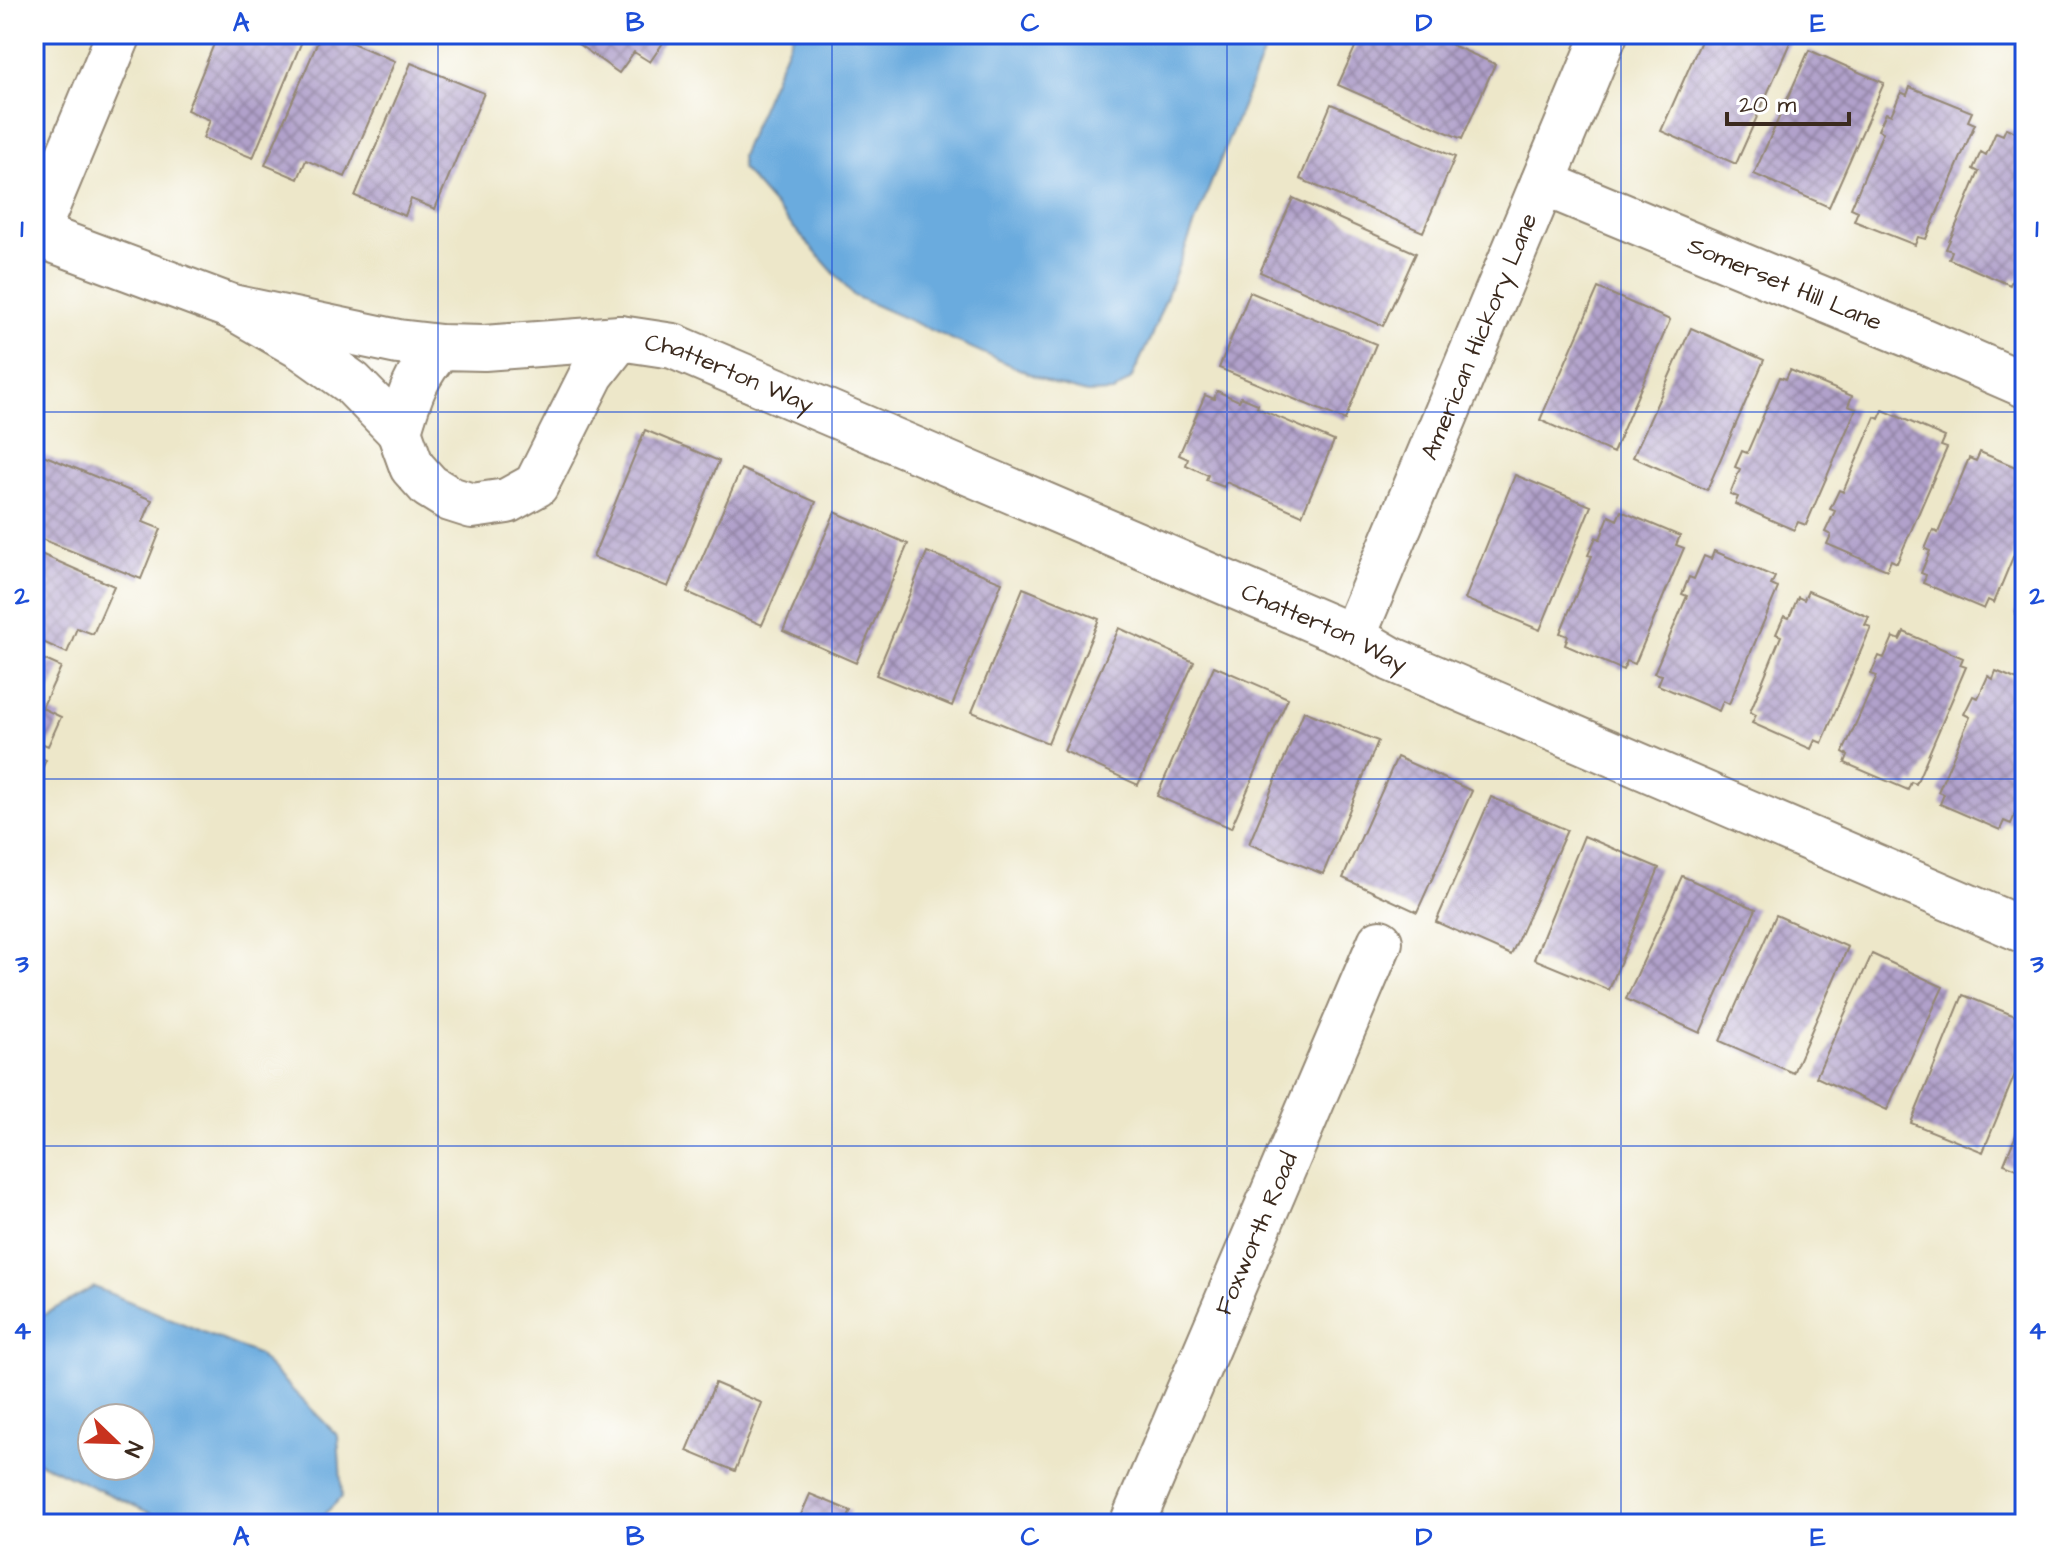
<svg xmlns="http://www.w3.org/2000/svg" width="2059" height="1558" viewBox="0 0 2059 1558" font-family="'Architects Daughter',sans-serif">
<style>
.water{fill:#6babde;stroke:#536a7e;stroke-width:2;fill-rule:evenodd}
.building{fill:url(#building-cross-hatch)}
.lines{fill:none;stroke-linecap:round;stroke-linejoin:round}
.minor-casing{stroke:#948874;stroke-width:48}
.minor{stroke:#fff;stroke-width:44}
.grid{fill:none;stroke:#1d4ed8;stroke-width:2;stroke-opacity:0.55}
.labels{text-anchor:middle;stroke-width:7;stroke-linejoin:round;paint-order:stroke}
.street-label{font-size:24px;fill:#3b2a1e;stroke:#fff}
.neatline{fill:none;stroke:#1d4ed8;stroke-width:3}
.grid-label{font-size:26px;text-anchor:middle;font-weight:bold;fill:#1d4ed8}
</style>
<defs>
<pattern id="building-cross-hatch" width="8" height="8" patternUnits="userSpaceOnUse" patternTransform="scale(2)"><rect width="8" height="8" fill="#b1a1cb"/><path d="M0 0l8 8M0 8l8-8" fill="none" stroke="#9183a4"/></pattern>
</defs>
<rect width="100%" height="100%" fill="#fff"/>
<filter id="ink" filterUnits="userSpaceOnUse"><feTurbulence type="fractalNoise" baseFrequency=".0125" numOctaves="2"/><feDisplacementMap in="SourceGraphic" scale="16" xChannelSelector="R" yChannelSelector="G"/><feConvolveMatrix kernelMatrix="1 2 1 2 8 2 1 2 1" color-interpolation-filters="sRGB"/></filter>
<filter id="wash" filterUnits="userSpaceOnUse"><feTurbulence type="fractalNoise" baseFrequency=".006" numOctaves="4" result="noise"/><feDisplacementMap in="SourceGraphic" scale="32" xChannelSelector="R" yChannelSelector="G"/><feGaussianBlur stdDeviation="1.8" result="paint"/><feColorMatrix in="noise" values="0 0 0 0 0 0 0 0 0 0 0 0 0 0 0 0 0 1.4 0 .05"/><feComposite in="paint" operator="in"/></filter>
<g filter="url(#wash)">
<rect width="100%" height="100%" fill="#ede7c9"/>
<path class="water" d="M793 34H1271L1199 213 1150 339 1131 379 1113 392 1087 393 1053 384 854 296 742 169 741 156Z
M94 1287 257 1354 338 1436 342 1497 314 1524H174L34 1460V1320ZM92 1418H140V1466H92Z"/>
<g id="blocks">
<path class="building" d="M218 34H305L253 158 203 138 210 120 187 110Z
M321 34H331L395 61 345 177 306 160 298 179 265 165Z
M564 34H669L650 62 634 52 619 73Z
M1361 34H1427L1495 64 1462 139 1338 85Z
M1704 34H1783L1792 38 1736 164 1661 131Z
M1809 50 1884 83 1829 207 1754 174Z
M411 63 484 93 435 209 411 199 405 216 355 196Z
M1910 87 1972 112 1968 121 1975 124 1926 239 1918 237 1915 245 1854 221 1858 211 1851 208 1883 132 1878 130 1886 113 1891 115 1901 92 1907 95Z
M1331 104 1455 157 1423 232 1300 179Z
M2006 128 2025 136V264L2018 280 2013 278 2010 285 1949 259 1952 251 1946 249 1979 172 1973 169 1981 152 1986 155 1996 132 2003 135Z
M1293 198 1416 253 1383 326 1260 272Z
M1598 288 1670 320 1613 453 1540 420Z
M1250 292 1376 344 1345 420 1219 368Z
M1691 328 1764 360 1707 490 1633 457Z
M1790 370 1852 396 1848 406 1856 409 1806 525 1798 522 1794 530 1735 504 1738 497 1730 494 1740 469 1735 467 1742 451 1747 453 1780 377 1786 379Z
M1217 391 1239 401 1241 397 1258 404 1257 408 1334 441 1302 515 1226 482 1224 487 1206 480 1208 475 1186 465 1188 459 1179 455 1205 395 1214 399Z
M1883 410 1945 437 1941 446 1947 448 1897 563 1891 560 1887 570 1827 544 1831 535 1825 532 1835 511 1830 509 1839 490 1843 492 1875 417 1879 419Z
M645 430 719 461 668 587 593 557Z
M36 452 152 500 143 522 161 529 141 579 34 536V458Z
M1980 452 2025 471V528L1994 603 1988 600 1984 609 1923 583 1926 575 1921 573 1930 551 1925 549 1933 530 1938 533 1969 458 1976 461Z
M741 469 816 502 762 625 687 592Z
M1515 475 1591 506 1540 630 1465 599Z
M1621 511 1680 536 1676 545 1684 548 1635 664 1627 661 1623 670 1565 645 1568 636 1560 633 1592 556 1588 555 1596 537 1600 539 1609 516 1617 520Z
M835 512 908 544 856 663 783 631Z
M34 551 114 586 93 634 77 628 67 653 34 638Z
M1714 551 1775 577 1771 585 1778 588 1729 704 1723 701 1719 711 1658 685 1662 675 1654 673 1687 596 1682 594 1689 577 1694 579 1704 556 1711 559Z
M927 552 1002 582 952 706 876 675Z
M2025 573V626L2018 623 2021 616 2015 614 2023 592 2018 589Z
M1023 588 1099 619 1048 743 972 712Z
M1808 591 1869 617 1865 625 1871 627 1822 743 1815 740 1811 749 1752 723 1756 715 1750 712 1781 636 1776 634 1784 616 1789 618 1798 597 1804 600Z
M1119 628 1194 662 1138 785 1064 751Z
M1904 632 1963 658 1960 665 1966 667 1916 784 1911 782 1908 790 1845 763 1848 755 1843 752 1877 676 1871 674 1879 656 1884 658 1893 637 1900 640Z
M34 655 61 667 42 708 61 717 48 746 34 740Z
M1214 666 1288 698 1231 828 1157 796Z
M1996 671 2025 683V791L2011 824 2004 821 2000 830 1940 804 1944 794 1938 792 1970 717 1964 714 1973 696 1978 698 1988 676 1993 679Z
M1304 711 1378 741 1323 874 1249 844Z
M34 755 46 760 34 787Z
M1397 757 1472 791 1417 912 1343 878Z
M1491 797 1567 830 1511 955 1436 922Z
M34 801 46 806 34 832Z
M1584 836 1659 868 1609 990 1534 959Z
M1682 876 1756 909 1700 1033 1626 999Z
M1776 915 1848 947 1793 1073 1720 1041Z
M1872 954 1943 987 1887 1110 1816 1077Z
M1963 995 2025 1020V1050L1983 1152 1911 1123Z
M2025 1113V1172L2004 1164Z
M715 1383 762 1403 735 1471 687 1451Z
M810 1494 851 1511 845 1524H797Z"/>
</g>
</g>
<g filter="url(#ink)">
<use href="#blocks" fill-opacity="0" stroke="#948874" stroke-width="2"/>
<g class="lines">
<g class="minor-casing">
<g id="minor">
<path id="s1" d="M1543 183 1912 336 2025 385"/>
<path d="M34 233 232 307"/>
<path d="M34 238 119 34"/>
<path id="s2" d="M441 347C416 373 409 397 399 431L352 383 303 348 232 307 398 342 441 347 484 348 620 338 673 346 1353 637 1391 659 2025 931"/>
<path d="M399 431 412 467 429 486 450 499 472 506 507 501 536 485 592 374 620 338"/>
<path id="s3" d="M1353 637 1605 34"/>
<path id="s4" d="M1132 1524 1380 942"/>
</g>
</g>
<use href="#minor" class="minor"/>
</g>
</g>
<path class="grid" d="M438 34V1524M832 34V1524M1227 34V1524M1621 34V1524M34 412H2025M34 779H2025M34 1146H2025"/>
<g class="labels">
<g class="street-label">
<text dy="8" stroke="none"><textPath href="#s1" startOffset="262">Somerset Hill Lane</textPath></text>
<text dy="8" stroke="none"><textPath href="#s3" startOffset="326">American Hickory Lane</textPath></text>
<text dy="8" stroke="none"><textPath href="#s2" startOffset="812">Chatterton Way</textPath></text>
<text dy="8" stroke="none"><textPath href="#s2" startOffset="1460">Chatterton Way</textPath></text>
<text dy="8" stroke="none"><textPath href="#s4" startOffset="316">Foxworth Road</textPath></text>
</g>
</g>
<rect width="2059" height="1558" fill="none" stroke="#fff" stroke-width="88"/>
<g transform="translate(116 1442) rotate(113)"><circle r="38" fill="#ffffff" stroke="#b1aaa5" stroke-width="2"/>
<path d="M0-6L14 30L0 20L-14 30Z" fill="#c8321e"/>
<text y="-12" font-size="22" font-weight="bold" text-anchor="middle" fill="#3b2a1e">N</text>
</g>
<path d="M1727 112v12h122v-12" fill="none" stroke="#3b2a1e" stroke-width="4"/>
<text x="1739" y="112" font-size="24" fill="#3b2a1e" stroke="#ffffff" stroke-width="6" paint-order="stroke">20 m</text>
<rect x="44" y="44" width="1971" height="1470" class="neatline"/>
<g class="grid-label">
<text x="241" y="31">A</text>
<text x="635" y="31">B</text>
<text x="1030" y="31">C</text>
<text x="1424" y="31">D</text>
<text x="1818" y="31">E</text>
<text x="22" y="237">1</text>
<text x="2037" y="237">1</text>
<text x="22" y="604">2</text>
<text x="2037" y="604">2</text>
<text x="22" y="972">3</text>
<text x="2037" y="972">3</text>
<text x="22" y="1339">4</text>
<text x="2037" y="1339">4</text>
<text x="241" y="1545">A</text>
<text x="635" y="1545">B</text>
<text x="1030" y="1545">C</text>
<text x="1424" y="1545">D</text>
<text x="1818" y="1545">E</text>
</g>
</svg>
